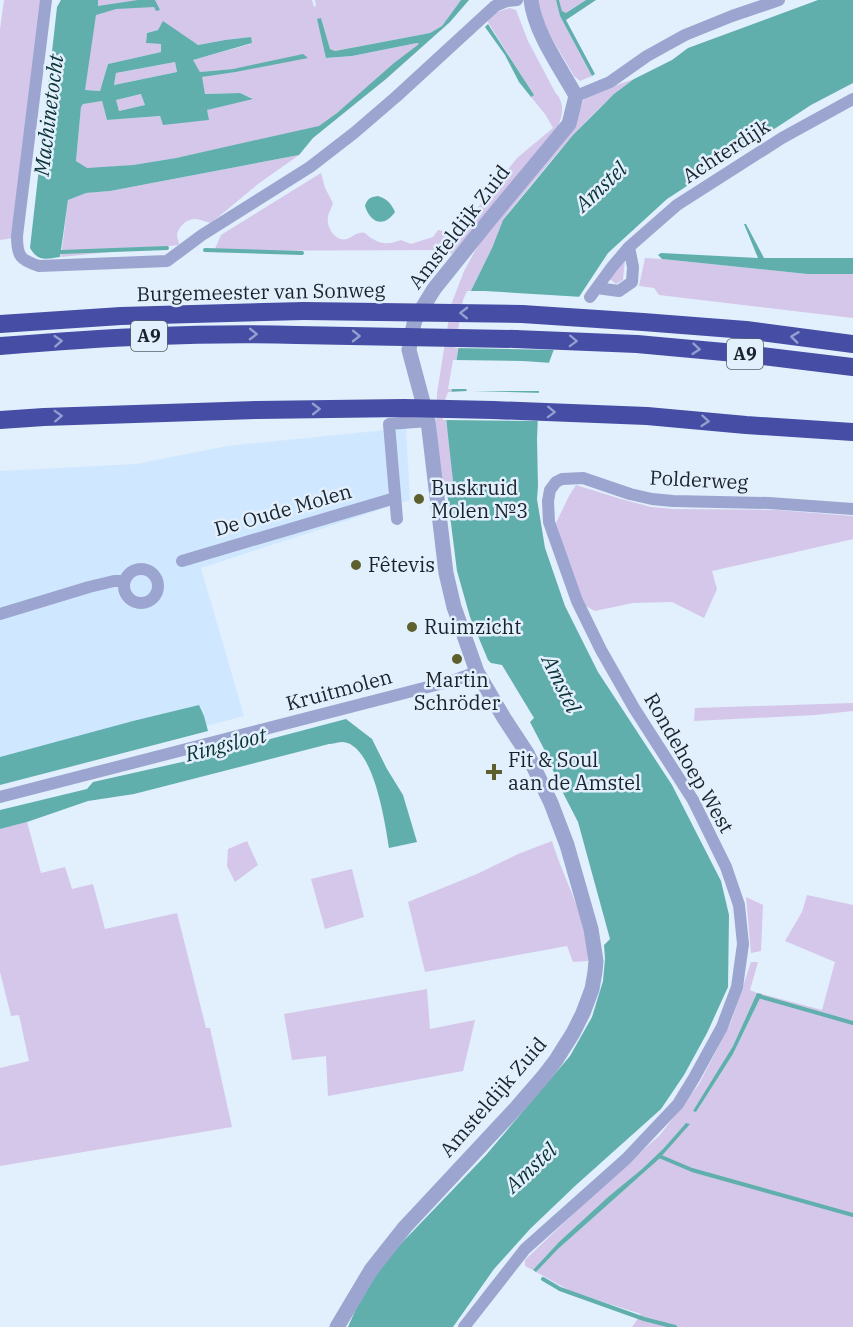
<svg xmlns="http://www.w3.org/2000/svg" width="853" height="1327" viewBox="0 0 853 1327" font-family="'IBM Plex Serif',serif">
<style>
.built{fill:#d0e8ff}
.green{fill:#d4c7e9}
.water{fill:#60afad;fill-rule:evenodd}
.pier{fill:#e2effd}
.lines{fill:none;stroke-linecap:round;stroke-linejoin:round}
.stream{stroke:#60afad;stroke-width:4}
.minor{stroke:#9ca5cf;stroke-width:12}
.tertiary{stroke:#9ca5cf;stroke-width:15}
.motorway{stroke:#454da4;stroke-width:18}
.motorway-bridge{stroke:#454da4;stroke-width:18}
.oneway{stroke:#949ed0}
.poi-dot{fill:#5d5f2c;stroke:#e2effd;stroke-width:2}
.labels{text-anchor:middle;stroke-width:5;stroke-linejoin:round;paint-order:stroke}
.shield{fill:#e2effd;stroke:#56606a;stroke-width:1.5}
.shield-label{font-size:18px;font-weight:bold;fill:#1a232b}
.street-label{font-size:20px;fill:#1a232b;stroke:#e2effd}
.poi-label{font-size:20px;fill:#1a232b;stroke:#e2effd;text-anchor:start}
.water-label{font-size:21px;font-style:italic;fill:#0b3333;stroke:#e2effd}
</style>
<rect width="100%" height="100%" fill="#e2effd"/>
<path class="built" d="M406 428 410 500 201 568 244 716 0 780V471L136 464 227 446Z"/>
<path class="green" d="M4 0H42L13 238 0 240V29Z
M98 0H312L314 7 316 6 315 0H461L442 26 430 33 335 51 330 49 321 18 327 58 352 56 417 43 420 44C385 70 354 101 319 127L176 158 133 165 87 169 76 161 81 107 83 103 102 101 107 120 160 116 163 124 208 120 206 110 252 98 240 93 205 94 201 77 236 72 307 57 233 69 200 72 192 60 251 44V37L225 40 198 45 158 30 147 33 146 43 161 44V52L108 64 100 91 84 90Z
M538 0H556L560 16 592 76 580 81 574 76 544 25Z
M559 0H586L566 13 562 11Z
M510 8 516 10 528 41 555 92C565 103 563 114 558 127L474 230 452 254 444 250 214 251 221 235 321 173 325 188 333 203C332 207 329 212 328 216 326 227 335 242 347 239 353 237 358 231 365 233 368 235 370 238 373 239 382 245 391 244 401 240L411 244 433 237 438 230 457 234 517 158 553 128 545 114 531 97 533 94 486 19 493 13Z
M175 62 177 72 114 85 116 73Z
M634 79C585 115 548 165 509 212L503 220 492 248 466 301 446 422 449 432 453 481 442 501 436 423 437 393 451 305 464 271 475 251 492 224 574 128 581 106 584 99 597 92Z
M142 94 145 105 119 111 115 100Z
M299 155 258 184 211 223C206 222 200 219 195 219 187 218 178 227 177 235 177 238 179 242 179 245L61 257 68 200 85 193 110 191Z
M645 258 662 259 807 274H853V318L659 295 654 288 639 286Z
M625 259 623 280 616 284 610 279Z
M576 485 621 499 651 507 674 509 777 510 853 516V539L712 571 717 589 704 618 672 602 633 603 595 611 582 604 561 542 556 523 569 496Z
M853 703V711L815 715 694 721 695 708Z
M27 822 41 873 65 867 72 889 93 884 105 929 177 913 206 1028H210L232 1127 0 1166V1068L29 1061 19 1015 11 1016 0 972V829Z
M247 841 258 865 235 882 227 866 228 849Z
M552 841C564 882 588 917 588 961L573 962 567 946 425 972 408 902 477 874 518 854Z
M352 869 364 917 325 929 311 879Z
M807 895 853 905V1327H632L641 1314 572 1292 536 1272 558 1249 659 1159 686 1123 663 1149 642 1169 608 1197 559 1242 533 1270 525 1266V1260L613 1176 660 1135 699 1084 731 1022 751 962H758L750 990 757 993 733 1046 694 1111 696 1112 733 1054 762 994 822 1010 835 962 785 941 802 912Z
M746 897 763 905 761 951 751 953Z
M427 989 430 1029 475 1020 463 1071 328 1096 326 1056 292 1060 284 1014Z"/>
<path class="water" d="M61 0H98V6L138 0H155L160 10 156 11 154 7 116 9 96 15 85 90 100 91 108 64 161 52V44L146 43 147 33 158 30 163 21 198 45 225 40 251 37 252 43 193 60 200 72 233 69 303 54 308 58 236 72 202 77 205 94 240 93 253 99 207 110 209 120 163 125 160 116 107 120 102 101 83 104 81 107 76 161 87 168 133 165 176 158 319 126 337 113 394 63 419 44 417 43 352 56 326 58 317 19 321 18 330 49 335 51 430 33 442 26 461 0H469L450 22 386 79 313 138 299 155 110 191 86 193 68 200 60 257C46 259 38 262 30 248L57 7ZM175 62 177 72 114 85 116 73ZM141 94 145 105 119 111 116 100Z
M556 0H559L562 11 566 13 586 0H596L566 20 595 74 592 76 560 16Z
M818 0H853V83L811 105 667 199 608 253 577 300 569 308 539 390 537 439 538 486 537 499 545 548 565 606 598 672 672 785 721 881 729 915 728 987 707 1033 684 1075 661 1109 575 1186 530 1229 494 1269 453 1327H348L363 1293 394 1251 486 1155 570 1056 592 1017 603 981 605 959 604 945 610 939 578 822 560 787 543 747 530 722 534 718 502 665 491 663 488 660 470 617 457 571 447 492 453 481 445 408 451 394 466 301 492 248 503 220 573 135 614 94 634 79 672 60 688 48Z
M488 24 534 95 531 97 519 82 505 55 485 27Z
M378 196C387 199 391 203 395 212 384 228 370 223 365 206 367 199 370 197 378 196Z
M744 224H746L764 258H853V274H807L662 259 658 255 661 253 758 258Z
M199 705 204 716 208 731 0 785V757L133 721Z
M346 719 372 739 387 769 403 795 417 842 389 848C385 823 374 745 343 742 338 742 333 744 329 744L134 794 88 801 27 822 0 829V810L87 789 93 782 191 760Z
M757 993 762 994 733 1054 696 1112 693 1111 733 1046Z
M686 1123 690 1124 659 1159 558 1249 536 1272 533 1270 559 1242 608 1197 642 1169 663 1149Z"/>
<path class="pier" d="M467 291H485L583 297 572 310 557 350 455 348 463 300Z
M453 360 523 361 552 363 542 391H473L542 393 541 421 443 420 442 408 448 392 467 391 466 389H448Z"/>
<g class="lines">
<path class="stream" d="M205 250 302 253
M61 252 167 248
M758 996 853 1023
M659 1156 692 1170 853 1215
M543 1279 560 1289 644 1319 675 1327"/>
<path class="minor" d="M46 0 17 236C17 256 20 260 39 266L167 261 202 235 310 167 354 133 397 96 495 6 507 1 517 0
M576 96 610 82 647 56 685 35 732 16 779 0
M597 288 619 291 632 282 633 267 629 247
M590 297 612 267 629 247 677 205 782 138 853 99
M397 519 389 424 428 421
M182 561 395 498
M124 586a17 17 0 1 1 34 0a17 17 0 1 1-34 0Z
M0 614 89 587 114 581H124
M0 797 455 680 477 672
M464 1327 525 1249 626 1159 678 1104 694 1078 722 1027 737 987 743 944 739 905 726 867 693 800 634 708 601 650 577 601 549 522 548 501 550 490 556 482 562 479 583 478 630 494 652 499 673 501 769 503 853 509"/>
<path class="tertiary" d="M337 1327 371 1270 405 1227 517 1107 543 1077 556 1060 573 1033 583 1013 592 989 595 972 596 961 591 929 567 845 551 803 527 753 504 718 477 672 454 607 446 573 428 421 409 350 411 336 415 320 434 289 491 218 569 124 576 96C560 67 535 33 531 0"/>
<path class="motorway" d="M522 314 643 322 746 330 853 344
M0 324 121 316 304 311
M515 339 637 344 746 354 853 367
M0 346C99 338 198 332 297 335
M493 410 647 416 746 425 853 432
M0 420 44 417 257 410"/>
<path class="motorway-bridge" d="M304 311 522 314
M297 335 515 339
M257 410 404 408 493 410"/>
</g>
<defs><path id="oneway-chevron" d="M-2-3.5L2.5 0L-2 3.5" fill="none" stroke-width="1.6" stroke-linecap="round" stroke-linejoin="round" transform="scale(1.5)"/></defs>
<g class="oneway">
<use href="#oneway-chevron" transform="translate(464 313) rotate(-179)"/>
<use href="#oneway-chevron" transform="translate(253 334) rotate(1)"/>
<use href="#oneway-chevron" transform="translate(356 336) rotate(1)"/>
<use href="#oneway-chevron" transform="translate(795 337) rotate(-173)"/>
<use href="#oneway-chevron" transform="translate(58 341) rotate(-4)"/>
<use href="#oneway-chevron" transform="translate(573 341) rotate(2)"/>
<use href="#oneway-chevron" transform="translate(696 349) rotate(5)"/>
<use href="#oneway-chevron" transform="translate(316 409) rotate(-1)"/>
<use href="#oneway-chevron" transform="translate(551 412) rotate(2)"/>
<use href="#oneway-chevron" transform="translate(58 416) rotate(-2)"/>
<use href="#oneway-chevron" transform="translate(705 421) rotate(5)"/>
</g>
<g class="poi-dot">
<circle cx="419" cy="499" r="6"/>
<circle cx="356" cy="565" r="6"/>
<circle cx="412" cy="627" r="6"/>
<circle cx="457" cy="659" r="6"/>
<path d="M491 763h6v6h6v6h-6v6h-6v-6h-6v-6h6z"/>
</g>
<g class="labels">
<g class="shield">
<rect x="131" y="321" width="36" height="30" rx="4.5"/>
<rect x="727" y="339" width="36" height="30" rx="4.5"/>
</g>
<g class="shield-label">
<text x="149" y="342">A9</text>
<text x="745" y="360">A9</text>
</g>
<g class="street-label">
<text transform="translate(726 151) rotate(-33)" y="7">Achterdijk</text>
<text transform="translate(459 227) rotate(-52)" y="7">Amsteldijk Zuid</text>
<text transform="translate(261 292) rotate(-1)" y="7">Burgemeester van Sonweg</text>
<text transform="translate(699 480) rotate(3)" y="7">Polderweg</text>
<text transform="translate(283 510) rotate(-16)" y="7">De Oude Molen</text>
<text transform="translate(339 690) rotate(-15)" y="7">Kruitmolen</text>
<text transform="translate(689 763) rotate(60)" y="7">Rondehoep West</text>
<text transform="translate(493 1097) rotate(-49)" y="7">Amsteldijk Zuid</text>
</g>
<g class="poi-label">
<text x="431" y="495">Buskruid<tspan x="431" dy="23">Molen №3</tspan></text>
<text x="368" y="572">Fêtevis</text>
<text x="424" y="634">Ruimzicht</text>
<text x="457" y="687" text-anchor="middle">Martin<tspan x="457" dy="23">Schröder</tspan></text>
<text x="508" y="767">Fit &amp; Soul<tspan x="508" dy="23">aan de Amstel</tspan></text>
</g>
<g class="water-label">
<text transform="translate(49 115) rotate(-83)" y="7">Machinetocht</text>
<text transform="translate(601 187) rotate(-43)" y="7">Amstel</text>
<text transform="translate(561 684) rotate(64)" y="7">Amstel</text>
<text transform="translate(226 745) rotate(-14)" y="7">Ringsloot</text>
<text transform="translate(531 1168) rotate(-43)" y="7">Amstel</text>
</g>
</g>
</svg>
